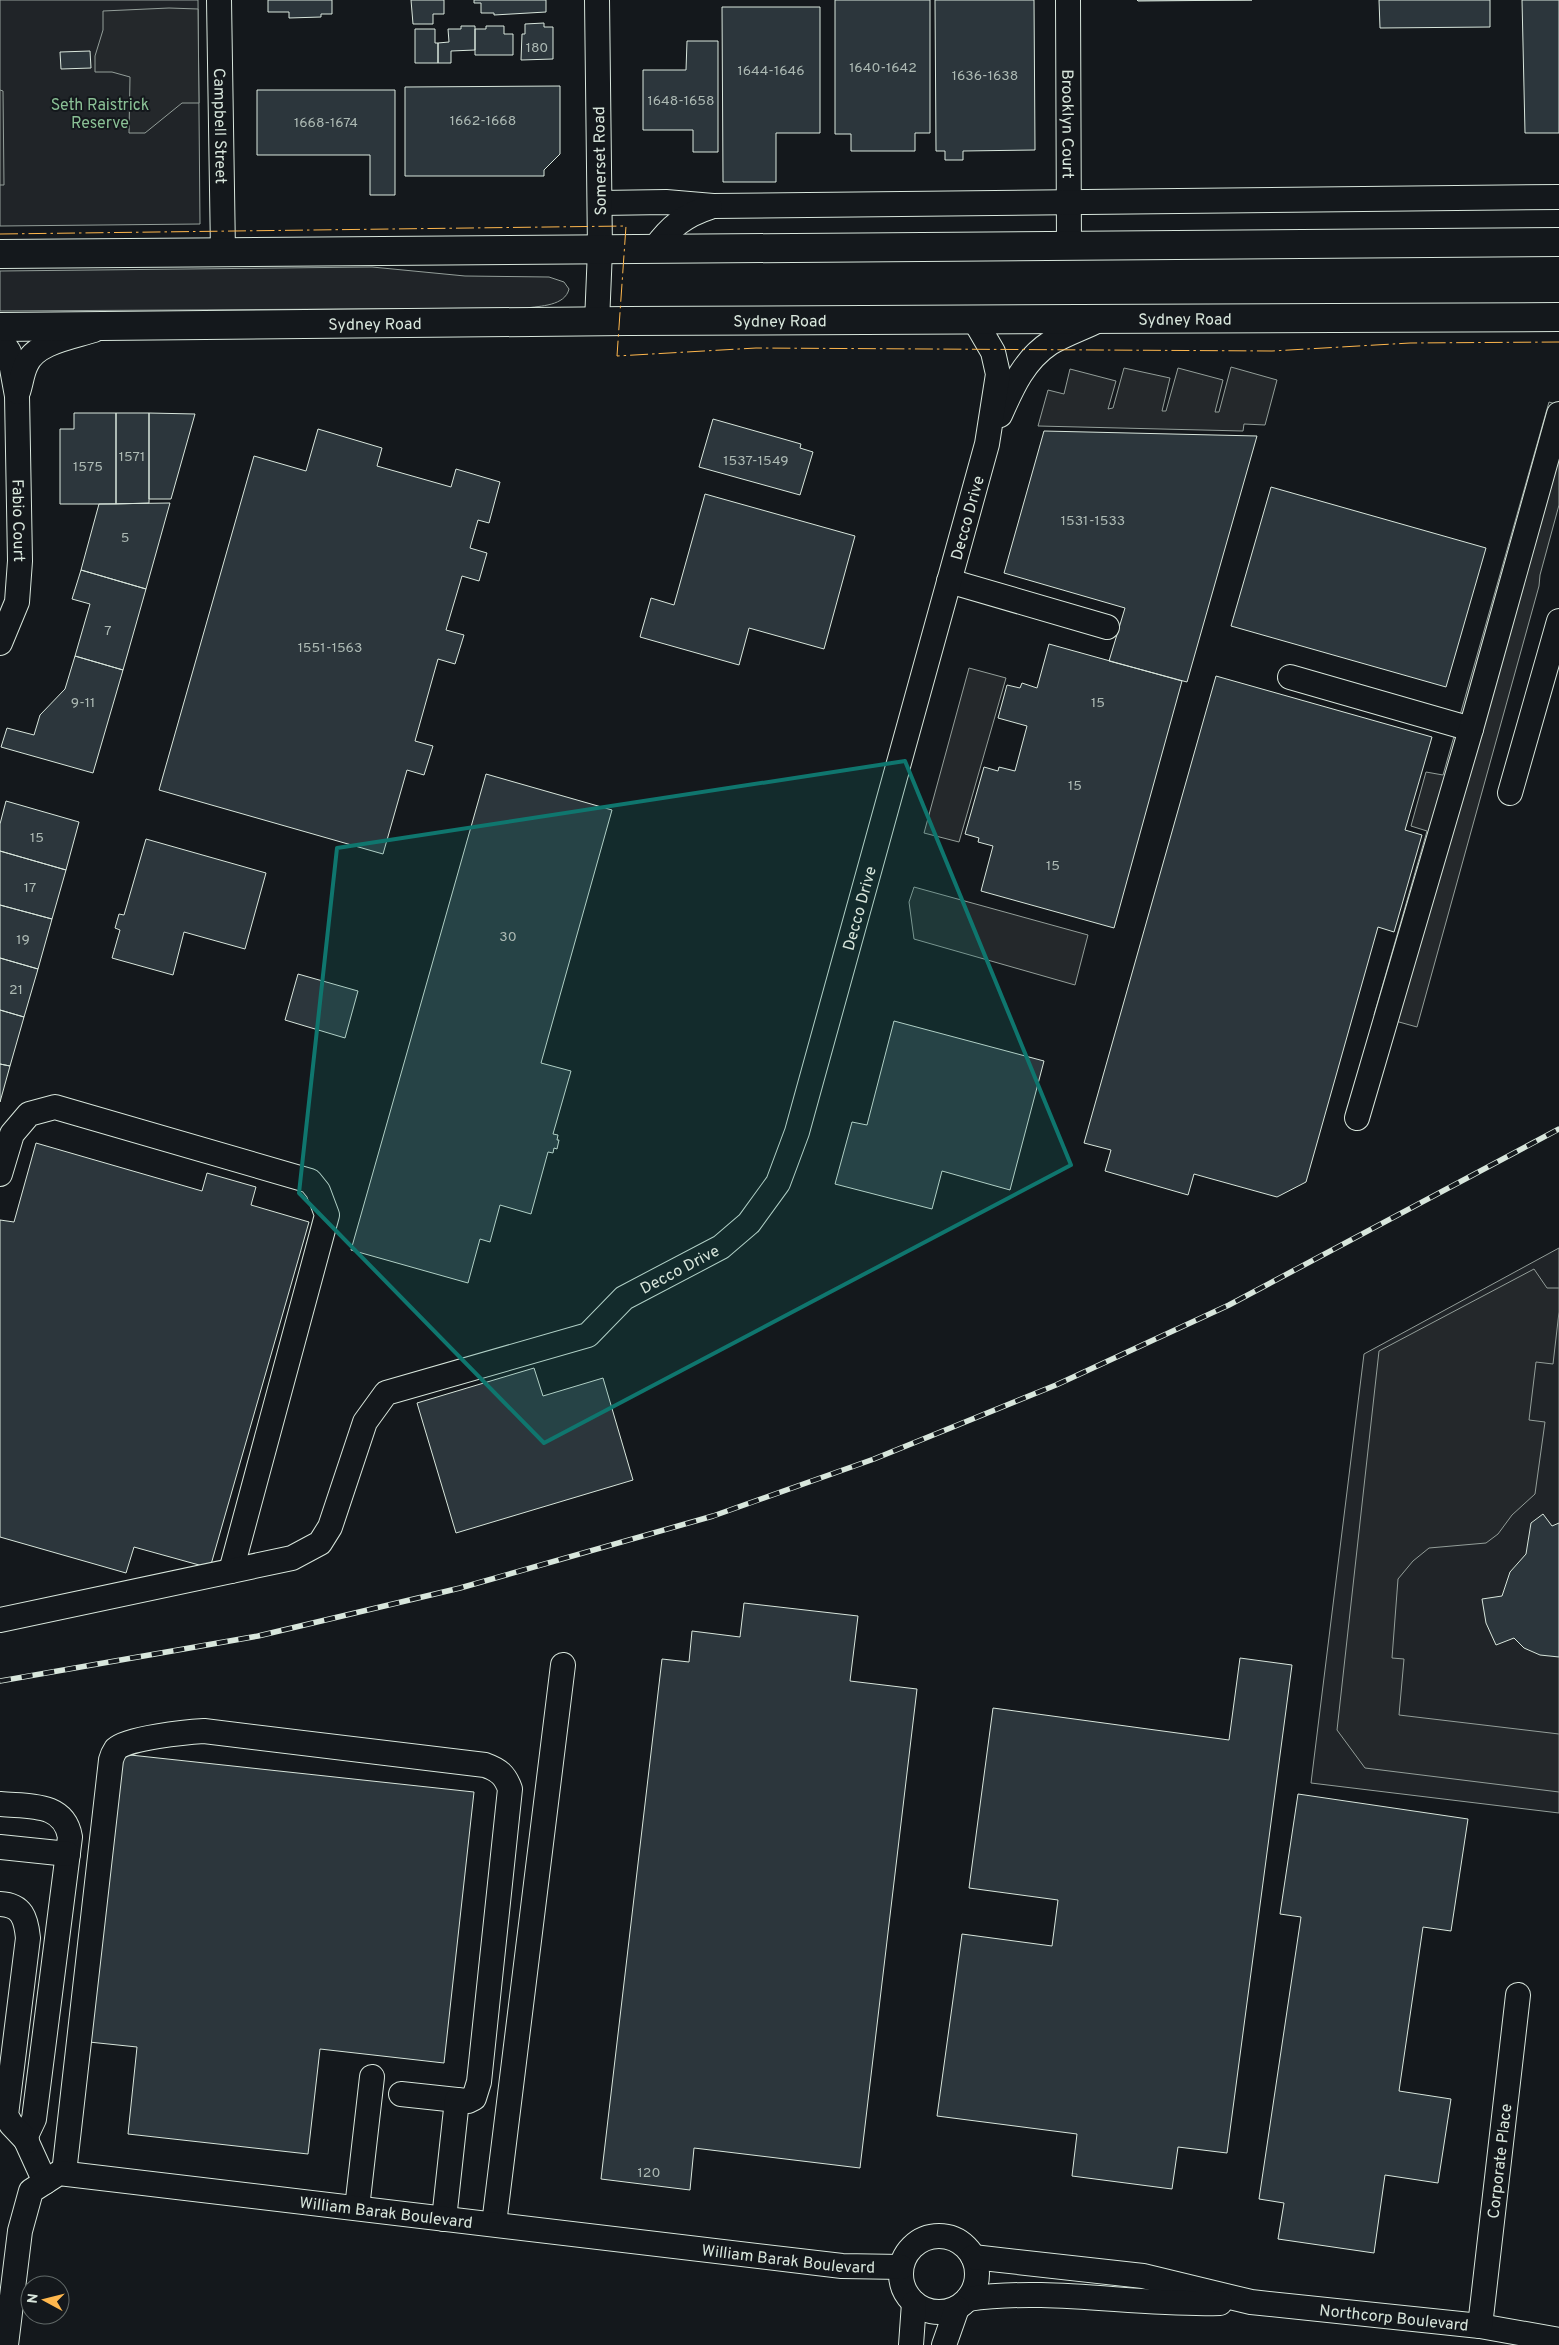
<svg xmlns="http://www.w3.org/2000/svg" width="1559" height="2345" viewBox="0 0 1559 2345" font-family="Overpass,sans-serif">
<style>
.green{fill:#202428;stroke:#939e99}
.parking{fill:#24282b;stroke:#939e99}
.building{fill:#2c363c;stroke:#d8e6dc}
.lines{fill:none;stroke-linecap:round;stroke-linejoin:round}
.minor-casing{stroke:#d8e6dc;stroke-width:26}
.highway-casing{stroke:#d8e6dc;stroke-width:30}
.minor{stroke:#14181c;stroke-width:24}
.highway{stroke:#14181c;stroke-width:28}
.rail-casing{stroke:#d8e6dc;stroke-width:5.5}
.rail{stroke:#14181c;stroke-width:4;stroke-dasharray:11;stroke-linecap:butt}
.power{stroke:#ffb74d;stroke-width:1;stroke-dasharray:18 4 2.5 4;stroke-linecap:butt}
.marked{fill:#0f766e;fill-opacity:0.2;stroke:#0f766e;stroke-width:4;stroke-linejoin:round}
.labels{text-anchor:middle;stroke-width:4;stroke-linejoin:round;paint-order:stroke}
.number-label{font-size:14px;fill:#adbab4}
.park-label{font-size:16px;fill:#8ac095;stroke:#14181c}
.street-label{font-size:16px;fill:#d8e6dc;stroke:#14181c}
</style>
<rect width="100%" height="100%" fill="#14181c"/>
<path class="green" d="M0 0H198L200 224 0 226Z
M372 267 465 276 549 277 564 282 569 289C565 306 540 306 526 308L0 311V271Z
M1559 1248V1813L1311 1783 1364 1354Z"/>
<path class="parking" d="M169 8 198 9 199 103H182L145 133H129L130 77 112 72H95V56L103 30V11Z
M0 90 3 91 4 185H0Z
M1231 367 1277 380 1265 425 1244 424 1243 431 1038 426 1048 390 1064 394 1070 369 1116 381 1108 409 1113 408 1124 368 1170 378 1162 411H1166L1178 368 1223 380 1215 412H1219Z
M1549 402 1559 405V505L1540 575 1539 586 1417 1027 1374 1015 1427 831 1411 826 1426 772 1443 775Z
M969 668 1006 678 959 842 924 833Z
M914 887 1088 935 1075 985 914 939 909 902Z
M1534 1269 1547 1288H1559V1312L1553 1364 1536 1362 1529 1420 1545 1422 1535 1494 1512 1515 1498 1534 1486 1543 1429 1548 1413 1561 1398 1579 1392 1658 1404 1659 1399 1715 1559 1734V1792L1365 1768 1337 1730 1379 1351Z"/>
<path class="building" d="M268 0H332V14H321V17L289 18V12H268Z
M411 0H444V14H433V24H413Z
M474 0H546V12L494 15V13H481V3H474Z
M835 0H930V133H915V151H851V134H835Z
M935 0H1034L1035 150 963 151V160H945V151H936Z
M1137 0H1252L1138 1Z
M1379 0H1490V27L1380 28Z
M1522 0H1559V133H1525Z
M722 7H820V133H776V182H723Z
M544 23V27H553V59L521 60 522 34H525V24Z
M461 26H475V50L451 51V63H438V43L449 42 448 29H461Z
M486 26H504V34H513V55H475V29H486Z
M415 29H435V43H438V63H415Z
M687 41H718V152H693V130H643V70H686Z
M90 51 91 68 61 69 60 52Z
M560 86V154L544 170V176H405V87Z
M257 90H395V195H370V155H257Z
M74 413H116V504H60V429H74Z
M116 413H149V503L116 504Z
M149 413 195 414 171 499H149Z
M713 419 801 444 800 448 813 452 800 495 699 467Z
M318 429 382 448 377 466 451 487 456 469 500 482 489 523 478 520 470 548 487 553 479 581 462 576 446 630 464 635 455 664 438 659 415 741 433 746 424 775 407 770 383 854 159 790 254 456 306 471Z
M1044 431 1257 436 1187 682 1109 661 1125 608 1004 573Z
M1271 487 1486 548 1446 687 1231 626Z
M705 494 855 536 824 649 749 628 739 665 640 637 651 598 674 605Z
M170 503 146 589 81 570 99 504Z
M81 570 146 589 123 670 75 656 90 604 72 599Z
M1049 644 1182 681 1114 928 981 891 993 846 978 842 979 838 965 834 984 767 998 771 999 767 1015 771 1027 726 998 718 1007 685 1020 688 1022 683 1037 688Z
M75 656 123 670 93 773 1 747 7 728 34 735 40 715 65 689Z
M1216 676 1432 737 1405 830 1422 835 1394 932 1378 927 1306 1182 1277 1197 1194 1174 1188 1195 1105 1171 1111 1150 1084 1143Z
M486 774 612 810 541 1063 571 1071 553 1134 558 1135 557 1140H559L557 1149 554 1148 553 1153 548 1152 531 1214 500 1205 490 1242 480 1239 468 1283 351 1250Z
M6 801 79 822 66 870 0 851V824Z
M146 839 266 873 245 949 184 932 173 975 112 958 120 930 115 928 119 914 124 915Z
M0 851 66 870 52 919 0 905Z
M0 905 52 919 38 969 0 958Z
M0 958 38 969 24 1017 0 1010Z
M298 974 358 991 345 1038 285 1020Z
M0 1010 24 1017 10 1066 0 1064Z
M894 1021 1044 1061 1010 1190 942 1171 932 1209 835 1184 852 1122 867 1125Z
M0 1064 10 1066 0 1102Z
M36 1143 202 1191 207 1173 256 1187 251 1205 309 1222 210 1568 134 1547 126 1573 0 1537V1220L14 1222Z
M534 1368 543 1396 603 1378 633 1480 456 1533 417 1403Z
M1543 1514 1552 1526 1559 1523V1657L1540 1655 1524 1648 1514 1638 1496 1645 1486 1623 1482 1599 1502 1596 1510 1572 1526 1554 1531 1523Z
M744 1603 858 1616 850 1681 917 1689 860 2168 694 2148 690 2190 601 2179 662 1659 689 1662 692 1631 740 1637Z
M1240 1658 1292 1665 1227 2153 1178 2147 1172 2189 1072 2176 1077 2134 937 2116 962 1934 1052 1946 1058 1900 969 1888 993 1708 1229 1740Z
M121 1754 474 1792 444 2063 320 2049 308 2154 128 2134 137 2047 89 2042Z
M1298 1794 1468 1819 1451 1931 1423 1927 1399 2091 1451 2099 1438 2183 1385 2175 1374 2253 1278 2239 1284 2203 1259 2199 1301 1917 1280 1914Z"/>
<g class="lines">
<g class="minor-casing">
<g id="minor">
<path id="s1" d="M219 0 223 252"/>
<path id="s2" d="M1068 0 1069 247"/>
<path d="M600 203 666 202 713 206 1559 197"/>
<path d="M655 248C670 227 685 215 710 207"/>
<path d="M597 322 600 250 597 0"/>
<path id="s3" d="M0 338 9 352 17 396 20 561 17 602 0 643"/>
<path d="M18 392C21 383 22 373 26 365 35 342 73 337 94 330"/>
<path d="M1000 415C1012 388 1024 360 1050 343 1065 334 1083 328 1099 320"/>
<path d="M949 581 1107 627"/>
<path d="M1290 677 1471 729"/>
<path d="M1510 793 1559 621"/>
<path d="M1357 1118 1471 729 1559 414"/>
<path d="M0 1174 12 1134 29 1114 55 1107 310 1181 318 1191 327 1215 231 1571"/>
<path id="s4" d="M0 1620 292 1558 320 1543 330 1527 365 1422 386 1393 588 1335 624 1298 721 1247 749 1223 778 1183 797 1132 987 444 998 374 993 352 975 321"/>
<path d="M0 1804C29 1807 64 1802 70 1837L34 2119 25 2138 45 2182"/>
<path d="M0 1847 68 1854"/>
<path d="M0 1904C22 1905 26 1918 28 1938L6 2115 11 2124 27 2141"/>
<path d="M401 2094 457 2100"/>
<path d="M64 2173 111 1760C112 1756 114 1752 116 1749 127 1738 187 1732 204 1731L485 1765C499 1770 505 1775 510 1789L479 2082 474 2098 468 2101 457 2100 444 2219"/>
<path d="M357 2208 372 2077"/>
<path d="M494 2224 563 1665"/>
<circle cx="939" cy="2274" r="38"/>
<path id="s5" d="M973 2257 1143 2276 1251 2302 1480 2326 1559 2340"/>
<path d="M968 2299C1051 2287 1136 2306 1220 2303"/>
<path id="s6" d="M1480 2326 1518 1995"/>
<path id="s7" d="M6 2345 20 2231 31 2191 59 2173 842 2266 901 2267"/>
<path d="M911 2345 914 2303"/>
<path d="M944 2345 957 2308"/>
</g>
</g>
<g class="highway-casing">
<g id="highway">
<path d="M0 254 1559 242"/>
<path id="s8" d="M0 327 627 321 1559 317"/>
</g>
</g>
<use href="#minor" class="minor"/>
<use href="#highway" class="highway"/>
<g class="rail-casing">
<path id="rail" d="M0 1681 258 1636 460 1588 713 1516 874 1459 1056 1385 1229 1305 1559 1129"/>
</g>
<use href="#rail" class="rail"/>
<path class="power" d="M0 234 626 226 617 356 756 348 1272 351 1410 343 1559 342"/>
</g>
<path class="marked" d="M905 761 1071 1165 544 1443 299 1193 337 848Z"/>
<g class="labels">
<g class="number-label">
<text x="537" y="52">180</text>
<text x="883" y="72">1640-1642</text>
<text x="771" y="75">1644-1646</text>
<text x="985" y="80">1636-1638</text>
<text x="681" y="105">1648-1658</text>
<text x="483" y="125">1662-1668</text>
<text x="326" y="127">1668-1674</text>
<text x="132" y="461">1571</text>
<text x="756" y="465">1537-1549</text>
<text x="88" y="471">1575</text>
<text x="1093" y="525">1531-1533</text>
<text x="125" y="542">5</text>
<text x="108" y="635">7</text>
<text x="330" y="652">1551-1563</text>
<text x="83" y="707">9-11</text>
<text x="1098" y="707">15</text>
<text x="1075" y="790">15</text>
<text x="37" y="842">15</text>
<text x="1053" y="870">15</text>
<text x="30" y="892">17</text>
<text x="508" y="941">30</text>
<text x="23" y="944">19</text>
<text x="16" y="994">21</text>
<text x="649" y="2177">120</text>
</g>
<g class="park-label">
<text x="100" y="110">Seth Raistrick<tspan x="100" dy="18">Reserve</tspan></text>
</g>
<g class="street-label">
<text dy="6" stroke="none"><textPath href="#s2" startOffset="124">Brooklyn Court</textPath></text>
<text dy="6" stroke="none"><textPath href="#s1" startOffset="126">Campbell Street</textPath></text>
<text transform="translate(599 161) rotate(-91)" y="6">Somerset Road</text>
<text dy="6" stroke="none"><textPath href="#s8" startOffset="1185">Sydney Road</textPath></text>
<text dy="6" stroke="none"><textPath href="#s8" startOffset="780">Sydney Road</textPath></text>
<text dy="6" stroke="none"><textPath href="#s8" startOffset="375">Sydney Road</textPath></text>
<text dy="6" stroke="none"><textPath href="#s4" startOffset="1645">Decco Drive</textPath></text>
<text dy="6" stroke="none"><textPath href="#s3" startOffset="186">Fabio Court</textPath></text>
<text dy="6" stroke="none"><textPath href="#s4" startOffset="1240">Decco Drive</textPath></text>
<text dy="6" stroke="none"><textPath href="#s4" startOffset="820">Decco Drive</textPath></text>
<text dy="6" stroke="none"><textPath href="#s6" startOffset="166">Corporate Place</textPath></text>
<text dy="6" stroke="none"><textPath href="#s7" startOffset="519">William Barak Boulevard</textPath></text>
<text dy="6" stroke="none"><textPath href="#s7" startOffset="924">William Barak Boulevard</textPath></text>
<text dy="6" stroke="none"><textPath href="#s5" startOffset="426">Northcorp Boulevard</textPath></text>
</g>
</g>
<g transform="translate(45 2300) rotate(277)"><circle r="24" fill="#14181c" stroke="#626a69"/>
<path d="M0-4L9 19L0 12L-9 19Z" fill="#ffb74d"/>
<text y="-8" font-size="14" font-weight="bold" text-anchor="middle" fill="#d8e6dc">N</text>
</g>
</svg>
